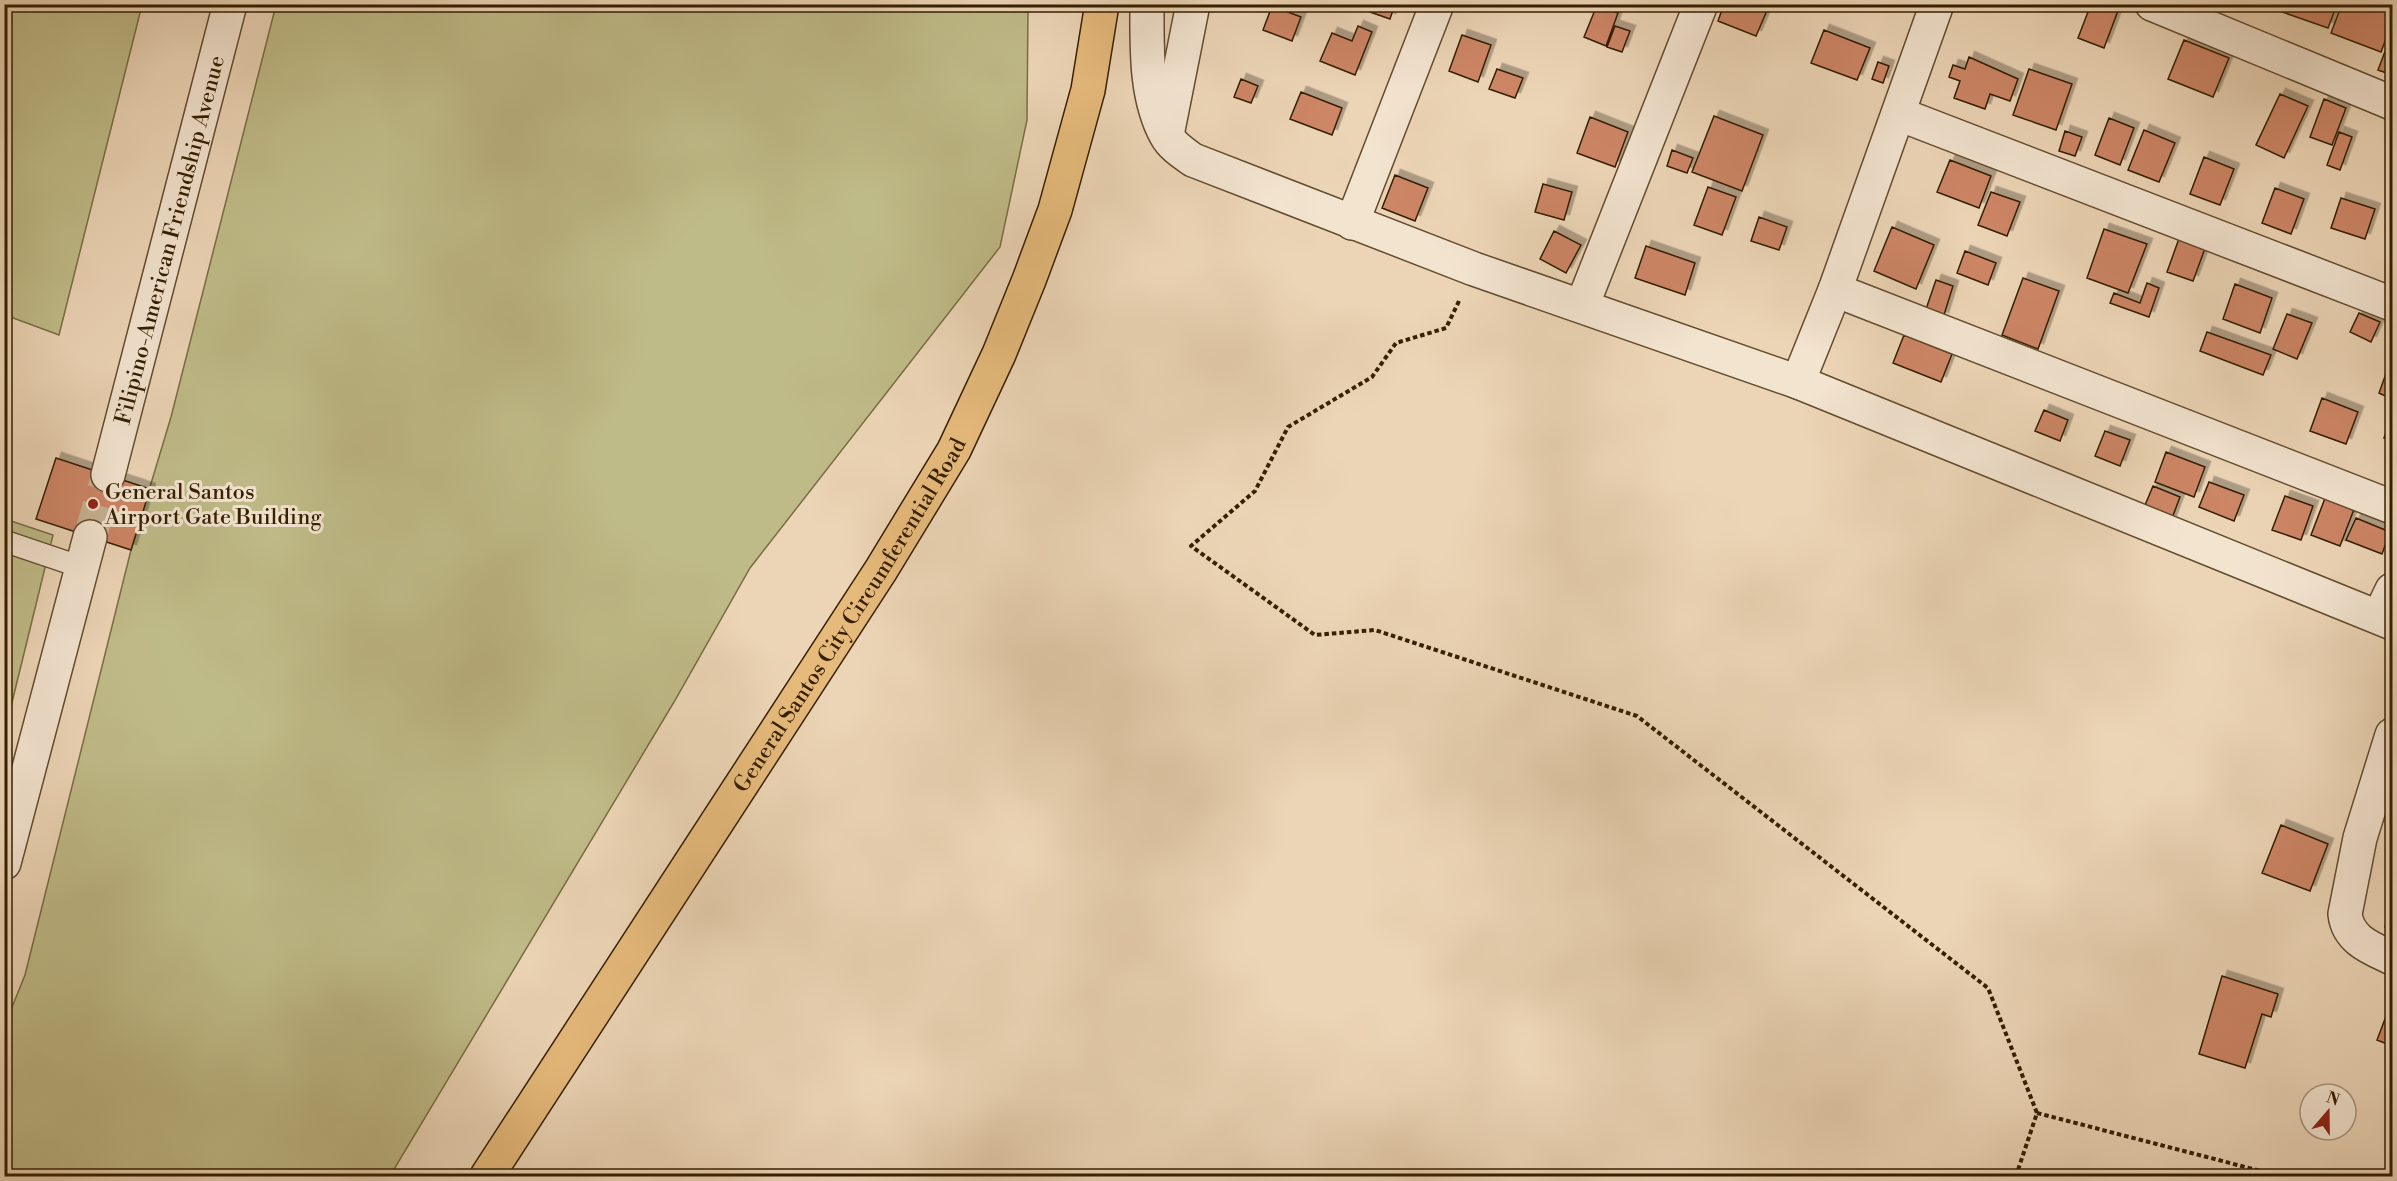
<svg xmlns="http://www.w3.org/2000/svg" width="2397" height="1181" viewBox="0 0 2397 1181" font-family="'Libre Bodoni',serif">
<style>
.green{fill:#bfbb88;stroke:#7a6d44;stroke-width:1.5}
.building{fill:#cd8666;stroke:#341f00;stroke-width:1.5;filter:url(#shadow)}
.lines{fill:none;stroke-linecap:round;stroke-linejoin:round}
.minor-tunnel{stroke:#c7b192;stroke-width:33;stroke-dasharray:33 16;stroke-linecap:butt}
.service-casing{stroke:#624c2e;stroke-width:24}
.minor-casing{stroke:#624c2e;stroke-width:36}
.primary-casing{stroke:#341f00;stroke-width:36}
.path{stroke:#341f00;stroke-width:4;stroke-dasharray:4.5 3;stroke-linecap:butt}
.service{stroke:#f3e4d0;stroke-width:21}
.minor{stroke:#f3e4d0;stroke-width:33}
.primary{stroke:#e6ba7b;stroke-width:33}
.poi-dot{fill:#8f2418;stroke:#f3e4d0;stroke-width:2}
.labels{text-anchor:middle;stroke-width:6;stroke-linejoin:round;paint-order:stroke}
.street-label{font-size:22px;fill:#341f00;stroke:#f3e4d0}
.poi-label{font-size:22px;fill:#341f00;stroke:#f3e4d0;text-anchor:start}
</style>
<defs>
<filter id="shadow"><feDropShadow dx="5.5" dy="-5.5" stdDeviation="0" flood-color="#0004"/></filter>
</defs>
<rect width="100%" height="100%" fill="#ecd5b6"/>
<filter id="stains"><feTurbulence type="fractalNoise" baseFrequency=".00333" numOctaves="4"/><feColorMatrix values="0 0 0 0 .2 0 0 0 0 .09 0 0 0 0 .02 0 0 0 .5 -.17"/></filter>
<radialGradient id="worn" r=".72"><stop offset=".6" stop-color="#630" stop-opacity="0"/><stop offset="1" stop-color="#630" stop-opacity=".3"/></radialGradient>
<path class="green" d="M4 5H142L59 335 5 315Z
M276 5H1028L1027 120 1000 247 750 568 674 702 390 1176H5L4 1027 25 975 131 550 171 417Z
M5 519 53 535 5 731Z"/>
<path class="building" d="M1373 4H1395L1390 19 1370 12Z
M1724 4H1760L1768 8 1756 36 1718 21Z
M2091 4H2111L2119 8 2104 48 2078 38Z
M2245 4H2259L2257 10Z
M2269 4H2337L2328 28 2268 7Z
M2342 4H2392V23L2381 52 2331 33Z
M1597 5 1618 13 1606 46 1584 37Z
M1272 6 1301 17 1292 41 1263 30Z
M1358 26 1372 32 1355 75 1320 61 1332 33 1352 41Z
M1615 26 1630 31 1622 52 1607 47Z
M1824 30 1870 48 1857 80 1811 63Z
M2392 33V75L2378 70Z
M1462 35 1491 45 1478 82 1449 71Z
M2184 40 2229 58 2213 97 2168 79Z
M1969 57 2018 79 2010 101 1990 94 1985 109 1954 98 1960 81 1949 77 1953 65 1965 69Z
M1878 62 1889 66 1883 83 1872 79Z
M1497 69 1523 78 1515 98 1489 89Z
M2029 69 2072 84 2056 130 2013 115Z
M1241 79 1258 86 1251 103 1234 97Z
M1301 92 1342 108 1332 135 1290 119Z
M2280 94 2308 106 2284 158 2256 145Z
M2324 99 2346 108 2332 145 2310 137Z
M1714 116 1763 135 1742 191 1692 172Z
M1590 117 1628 132 1615 167 1577 153Z
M2109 118 2134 128 2120 165 2095 155Z
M2144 130 2175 143 2159 182 2128 170Z
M2065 131 2082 137 2075 156 2059 151Z
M2339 132 2352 137 2340 170 2327 165Z
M1672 150 1693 158 1687 173 1667 166Z
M2204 157 2234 169 2220 205 2190 194Z
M1950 160 1991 176 1979 208 1937 192Z
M1395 175 1428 188 1415 221 1382 208Z
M1543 184 1572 192 1564 220 1535 212Z
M1708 187 1736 197 1722 235 1694 225Z
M2275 188 2304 199 2291 234 2262 223Z
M1991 192 2020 202 2007 236 1978 225Z
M2341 198 2375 209 2365 239 2331 228Z
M1759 217 1787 227 1779 250 1751 241Z
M1892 227 1934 245 1916 289 1874 271Z
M2104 229 2147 244 2128 293 2087 278Z
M1554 231 1581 245 1566 273 1540 259Z
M2181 233 2207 243 2193 281 2167 272Z
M1646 246 1695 263 1685 295 1635 278Z
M1965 251 1996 263 1988 285 1957 273Z
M2023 278 2059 291 2038 349 2002 335Z
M1936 280 1953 286 1943 318 1925 312Z
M2147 283 2159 288 2149 317 2110 303 2114 293 2140 303Z
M2235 284 2272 298 2260 333 2223 319Z
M2359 313 2380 322 2371 342 2350 332Z
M2287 314 2312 323 2297 359 2273 349Z
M2207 332 2271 355 2263 375 2200 351Z
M1904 335 1952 354 1941 382 1893 363Z
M2392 357V399L2379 393Z
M2322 398 2358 412 2346 444 2310 431Z
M2044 410 2068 420 2060 441 2035 431Z
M2392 415V441L2384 438Z
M2105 431 2130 440 2120 466 2095 456Z
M2166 452 2205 467 2194 497 2155 482Z
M56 458 150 489 131 550 36 519Z
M2209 482 2244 495 2234 521 2199 507Z
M2153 486 2180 497 2171 521 2143 510Z
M2327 493 2356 504 2340 546 2311 535Z
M2285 496 2313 506 2301 540 2272 530Z
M2356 518 2390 532 2382 554 2346 540Z
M2281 825 2328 844 2310 891 2262 873Z
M2392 898V929L2385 927Z
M2222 976 2278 994 2271 1017 2262 1014 2245 1068 2199 1054Z
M2388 1011 2392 1012V1046L2377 1040Z"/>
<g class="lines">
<path class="minor-tunnel" d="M90 537 108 475"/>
<g class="service-casing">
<path id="service" d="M4 541 81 567"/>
</g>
<g class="minor-casing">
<g id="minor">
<path d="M1147 4C1147 46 1145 97 1166 135 1172 146 1183 153 1193 160L1474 269 1798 382 2392 623"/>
<path d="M2152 4 2392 103"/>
<path d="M1899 114 2392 304"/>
<path d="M1167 135 1193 4"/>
<path d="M1352 223 1437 4"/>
<path d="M1835 290 2392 507"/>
<path d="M1582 306 1701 4"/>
<path d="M1798 382 1835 290 1937 4"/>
<path id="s1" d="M108 475 230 4"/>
<path d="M2379 617 2392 590"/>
<path d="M2392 735 2360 838 2345 914C2348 940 2371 948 2392 958"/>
<path d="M4 863 90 537"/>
</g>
</g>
<g class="primary-casing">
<g id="primary">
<path id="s2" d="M487 1176 881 570 954 450 999 354 1029 280 1055 210 1088 90 1102 4"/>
</g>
</g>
<path class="path" d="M1459 301 1446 328 1396 343 1372 377 1288 427 1255 491 1191 546 1315 635 1375 630 1637 716 1988 988 2037 1113 2016 1176
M2037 1113 2280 1176"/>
<use href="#service" class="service"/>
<use href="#minor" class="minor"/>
<use href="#primary" class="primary"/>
</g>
<circle class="poi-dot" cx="93" cy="504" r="6"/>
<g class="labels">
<g class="street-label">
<text dy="8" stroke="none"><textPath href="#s1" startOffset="243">Filipino-American Friendship Avenue</textPath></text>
<text dy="8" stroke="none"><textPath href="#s2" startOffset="668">General Santos City Circumferential Road</textPath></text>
</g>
<g class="poi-label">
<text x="105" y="499">General Santos<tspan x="105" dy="25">Airport Gate Building</tspan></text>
</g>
</g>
<rect width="2397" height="1181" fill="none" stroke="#ecd5b6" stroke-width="24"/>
<rect x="6" y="6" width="2385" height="1169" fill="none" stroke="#341f00" stroke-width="3"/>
<rect x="12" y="12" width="2373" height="1157" fill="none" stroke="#341f00" stroke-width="1.5"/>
<g transform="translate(2328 1112) rotate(20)"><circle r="28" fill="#f3e4d0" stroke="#a7957d" stroke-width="1.5"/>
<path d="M0-4.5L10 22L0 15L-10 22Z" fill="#8f2418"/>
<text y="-9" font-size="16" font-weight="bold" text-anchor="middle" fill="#341f00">N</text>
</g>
<rect width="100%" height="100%" filter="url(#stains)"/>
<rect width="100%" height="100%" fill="url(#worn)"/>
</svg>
